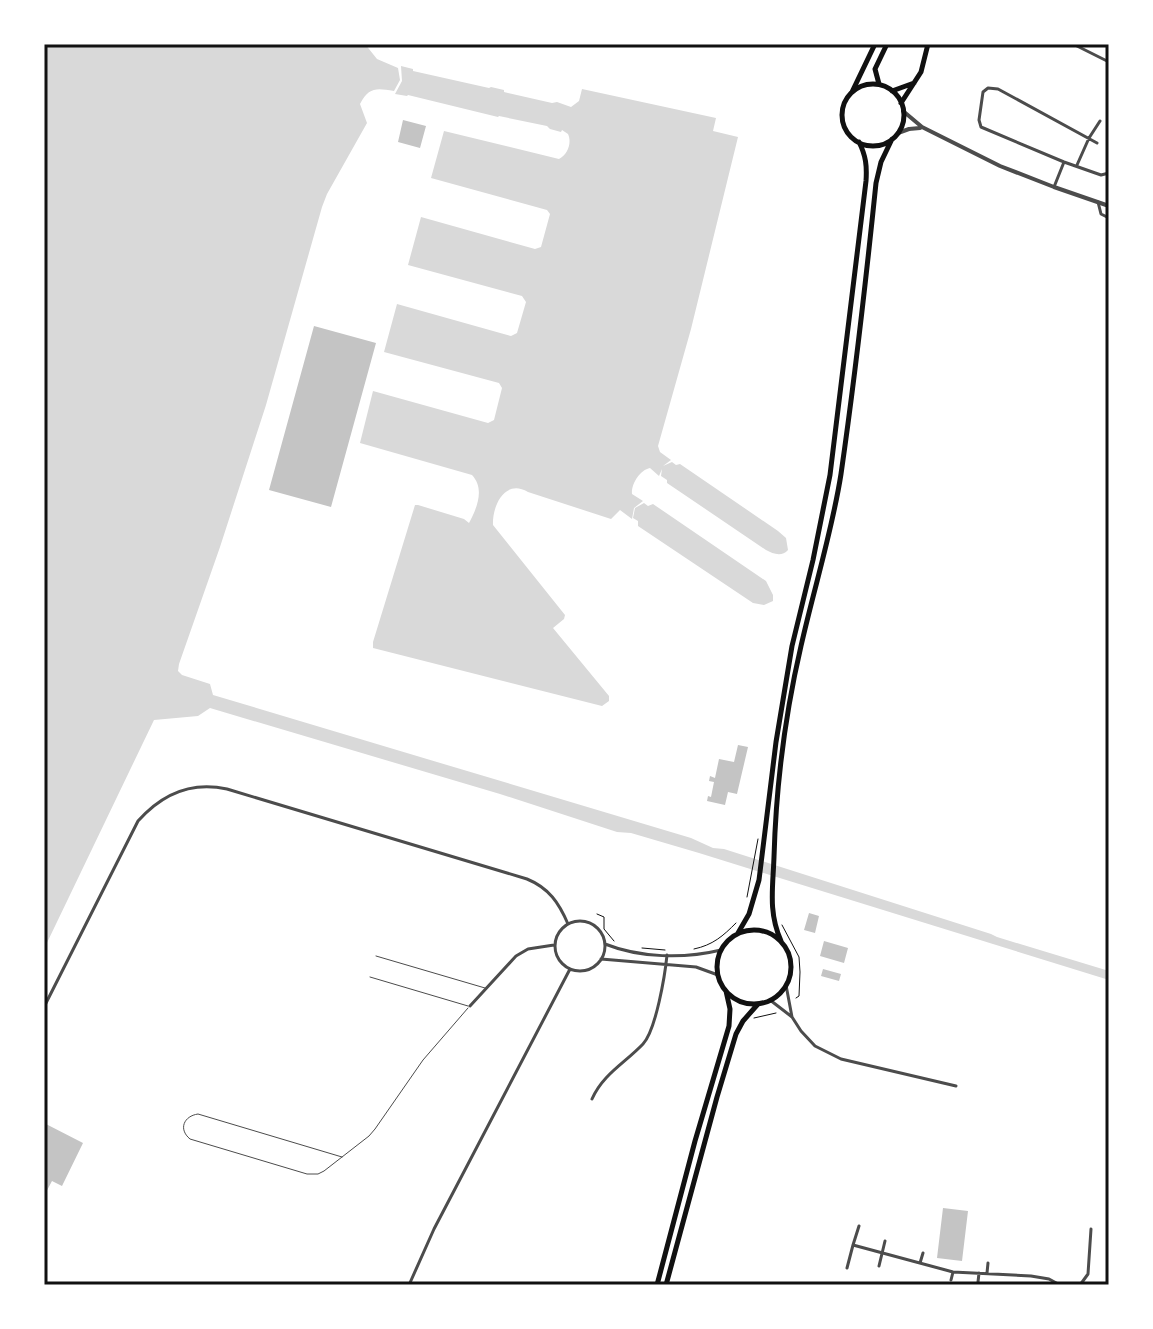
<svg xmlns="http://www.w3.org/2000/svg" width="1153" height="1329" viewBox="0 0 1153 1329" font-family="'Asap Condensed',sans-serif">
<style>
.water{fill:#d9d9d9}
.building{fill:#c4c4c4}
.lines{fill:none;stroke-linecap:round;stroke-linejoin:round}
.path{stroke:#111;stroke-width:1}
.service{stroke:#4c4c4c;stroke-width:1}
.minor{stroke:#4c4c4c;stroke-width:3}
.tertiary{stroke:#4c4c4c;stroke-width:4}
.trunk{stroke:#111;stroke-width:5}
.neatline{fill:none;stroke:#111;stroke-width:3}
</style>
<rect width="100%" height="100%" fill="#fff"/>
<path class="water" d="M44 44H365L377 59 398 68 400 80 394 91C376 88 369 87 360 104L367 123 327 194 322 207 266 405 220 547 179 664 178 671 182 675 210 684 213 695 691 838 713 848 724 849 991 934 997 937 1109 971V980L699 853 631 833 617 832 500 794 210 708 198 716 154 720 44 949Z
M401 66 413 69V71L489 88 491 87 504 90V92L552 103 557 102 571 107 579 101 582 89 716 118 713 131 738 137 691 329 658 446 660 452 671 460 663 466 672 462 676 465 680 464 778 531 786 538 788 550C782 557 773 554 766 550L667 483V480L661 476 662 469 659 476 650 468C640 470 631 484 632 494L643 501 634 508 632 519 620 510 611 519 528 492C505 478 492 506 493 525L565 615 564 619 553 628 609 696V701L602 706 373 648V642L415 505H418L464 519 469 523C477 508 485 489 472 475L360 443 373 391 488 423 494 420 502 388 499 383 384 352 397 304 511 336 517 333 526 302 522 296 408 265 421 217 535 249 541 247 550 214 547 210 431 178 444 131 559 159C568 155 572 142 568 134L562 130 561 132 550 129 547 126 499 116 498 117 408 95 407 96 395 94 402 81Z
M644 503 648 506 653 504 766 581 773 595V601L764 605 753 603 638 526V521L633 518 635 508Z"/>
<path class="building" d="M403 120 426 126 420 148 398 142Z
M314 326 376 343 331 507 269 490Z
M738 745 748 747 737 794 728 792 725 805 707 801 708 796 711 797 714 782 709 781 710 776 715 778 719 759 734 762Z
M809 913 819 916 815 933 804 930Z
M824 941 848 948 844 963 820 956Z
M823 969 841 974 839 981 821 976Z
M44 1123 83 1143 62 1186 52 1181 44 1196Z
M943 1208 968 1211 962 1261 937 1258Z"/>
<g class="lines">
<path class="path" d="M747 897 758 839
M597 914 604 917V929L614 941
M782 925 799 957 800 972 799 996 796 998
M642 948 665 950
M694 949C713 945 723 936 736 923
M754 1018 776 1013"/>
<path class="service" d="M376 956 485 988
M370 977 468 1006
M342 1157 198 1114C184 1116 178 1129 190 1139L307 1174H318L324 1171 369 1136 375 1129 423 1060 468 1008"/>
<path class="minor" d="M1073 44 1109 62
M1097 143 998 89 988 88 983 92 979 120 981 127 1064 162 1101 175 1109 173
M1077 165 1089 138 1100 121
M1054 187 1064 162
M1098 202 1101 214 1109 218
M555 946a25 25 0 1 1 50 0a25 25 0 1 1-50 0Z
M605 944C640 958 684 959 721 950
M601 959 696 967 718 975
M786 985 792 1017 801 1031 815 1046 841 1059 956 1086
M770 1000 792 1017
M470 1006 516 956 528 949 554 945
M44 1007 138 821C162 794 191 781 227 789L527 879C549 888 559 903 568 924
M592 1099C603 1074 625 1063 643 1044 656 1030 665 975 667 955
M859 1226 853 1245 953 1272 1031 1276 1049 1279 1060 1285
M920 1263 923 1253
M879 1266 885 1241
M847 1268 853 1245
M987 1273 988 1263
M951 1280 953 1272
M978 1282 979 1273
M409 1285 434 1229 570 969
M1080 1285 1088 1274 1091 1229"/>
<path class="tertiary" d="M903 111 922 127 1000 166 1054 187 1109 206
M898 133 909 129 920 128"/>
<path class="trunk" d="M879 84 875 69 887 44
M842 115a31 31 0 1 1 62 0a31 31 0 1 1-62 0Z
M892 91 914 83
M852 92 875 44
M901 103 921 72 928 44
M717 967a37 37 0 1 1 74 0a37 37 0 1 1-74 0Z
M738 933 749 914 759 880 776 742 792 646 813 560 830 475 866 181C867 166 866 156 859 142
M781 941C768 912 773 887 774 857 776 786 785 715 801 646 814 588 832 532 841 474 855 377 866 280 876 183L881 162 892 139
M657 1285 695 1141 729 1026 730 1009 726 991
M666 1285 717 1097 736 1034 743 1021 758 1004"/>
</g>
<rect width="1153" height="1329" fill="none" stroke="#ffffff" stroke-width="92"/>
<rect x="46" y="46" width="1061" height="1237" class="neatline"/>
</svg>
